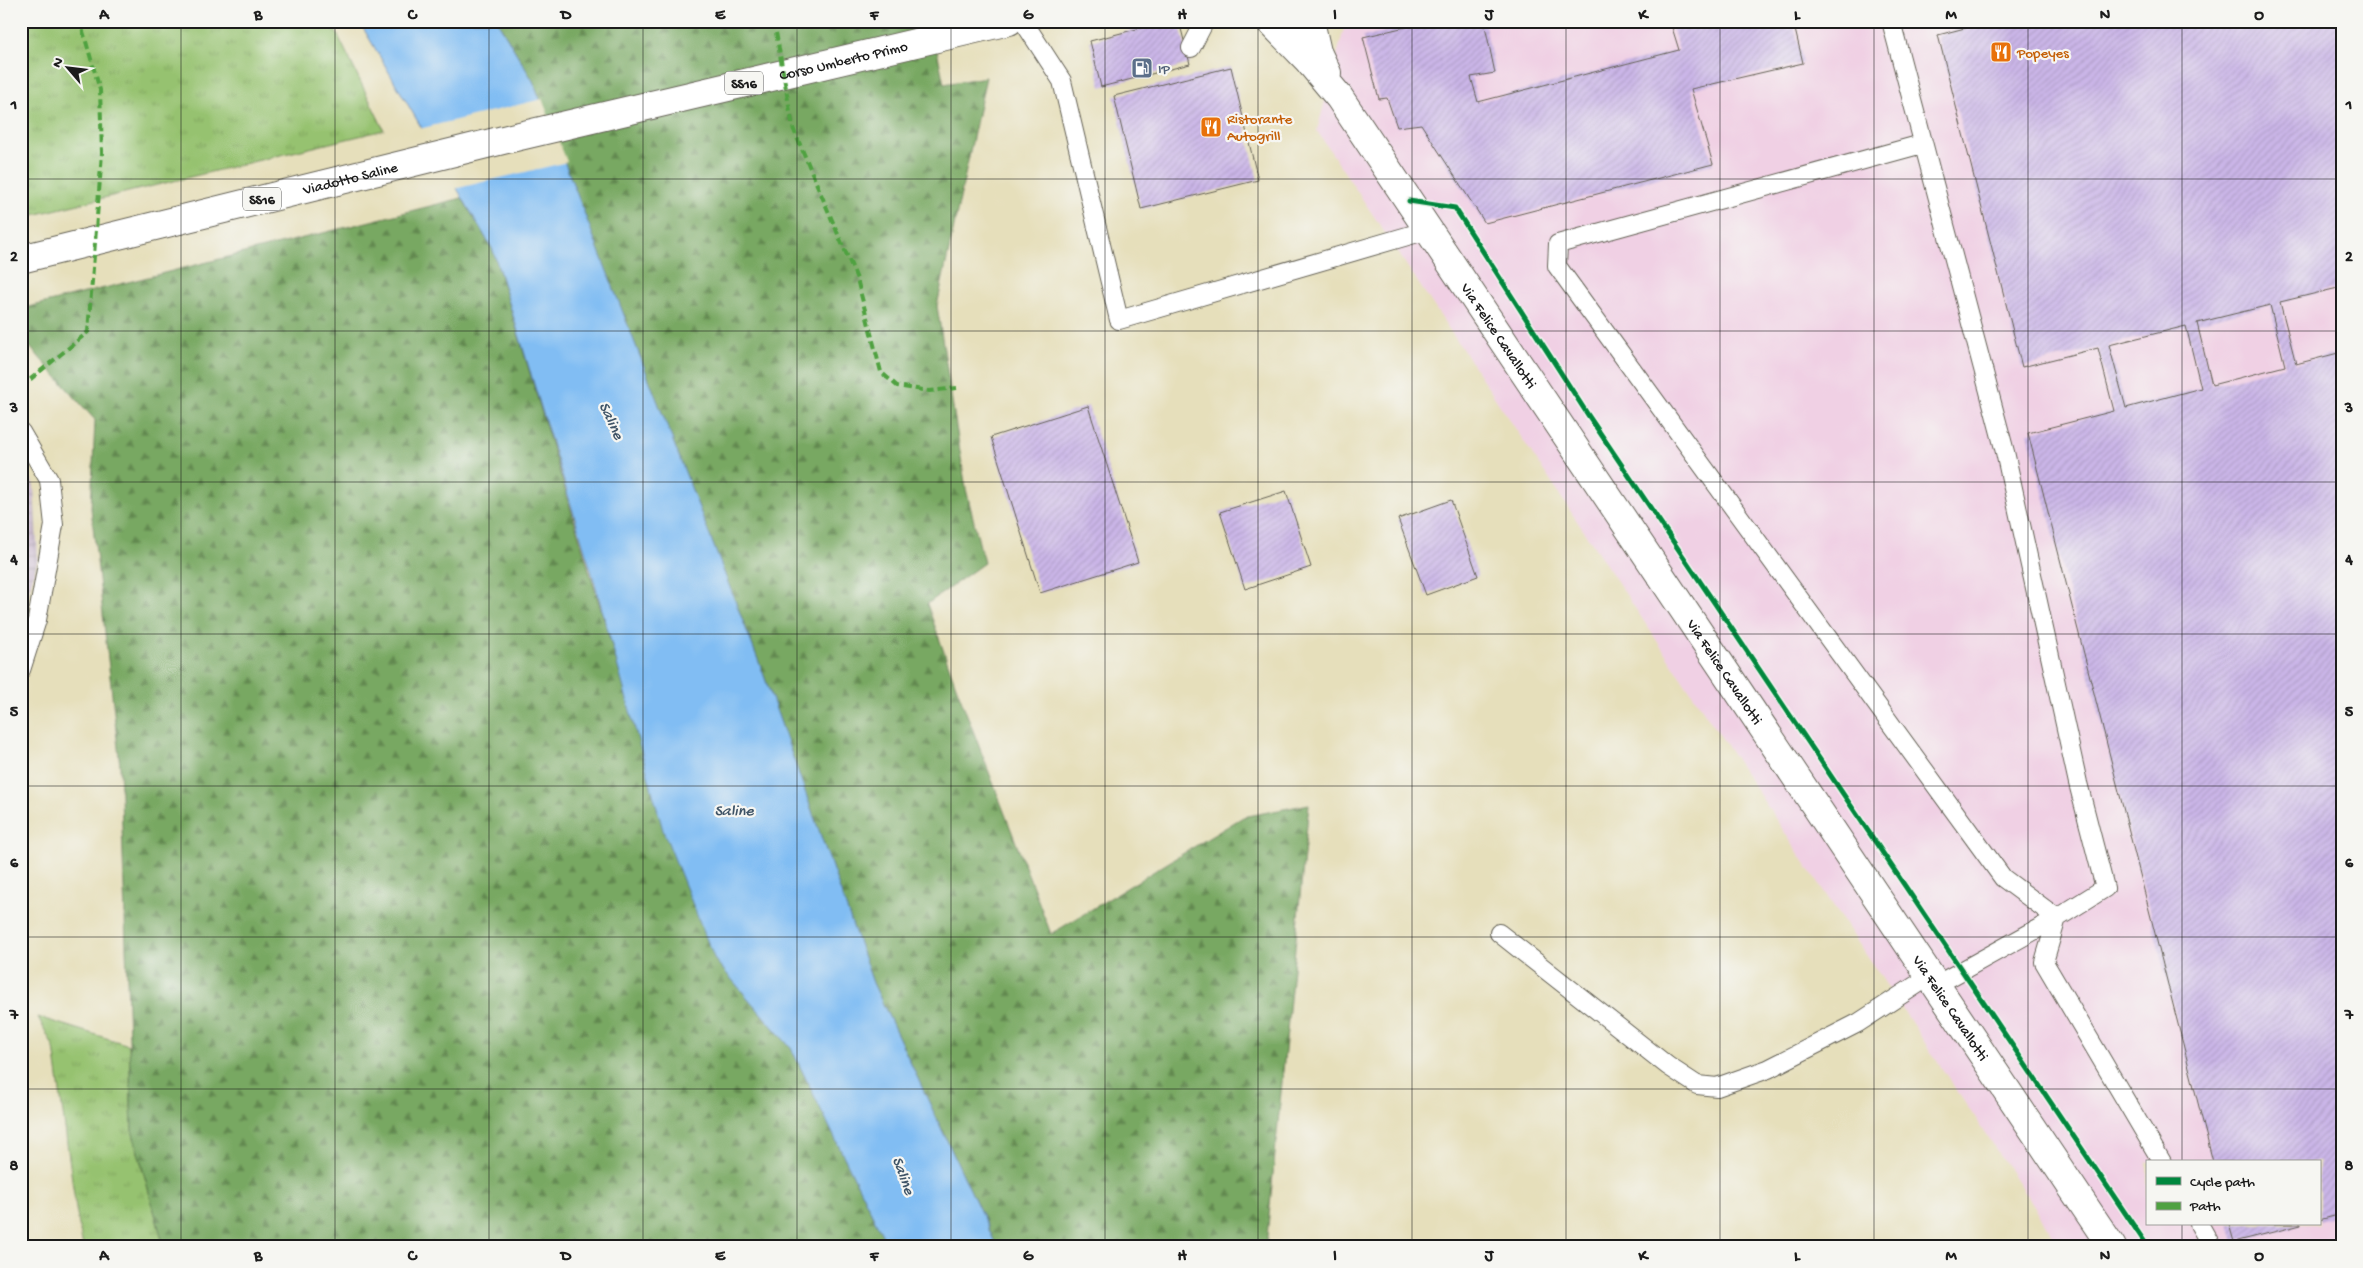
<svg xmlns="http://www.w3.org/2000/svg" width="2363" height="1268" viewBox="0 0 2363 1268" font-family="'Gochi Hand',sans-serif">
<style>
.built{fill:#f0d0e4;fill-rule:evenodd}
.industrial{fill:url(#industrial-grid)}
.grass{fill:url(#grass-tufts);stroke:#596f46}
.forest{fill:url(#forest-firs);stroke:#4a623f}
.water{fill:#81bdf3;stroke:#4e6c88}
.pier{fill:#e6dfbb}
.building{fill:url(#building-hatch);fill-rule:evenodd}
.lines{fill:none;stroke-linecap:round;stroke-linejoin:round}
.lane-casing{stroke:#636054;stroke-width:20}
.secondary-casing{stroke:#636054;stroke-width:30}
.primary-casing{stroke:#636054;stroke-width:30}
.lane{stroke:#fff;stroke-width:18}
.secondary{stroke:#fff;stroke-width:28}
.primary{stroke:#fff;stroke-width:28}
.quiet{stroke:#4fa141;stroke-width:4;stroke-dasharray:8 4;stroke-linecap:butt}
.cycleway-casing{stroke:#f6f6f2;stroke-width:8}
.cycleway{stroke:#00873e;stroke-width:5}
.grid{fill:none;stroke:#1c1c1c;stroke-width:1;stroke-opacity:0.55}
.labels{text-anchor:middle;stroke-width:4.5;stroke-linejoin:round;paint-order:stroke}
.shield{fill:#f6f6f2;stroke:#5d5d5c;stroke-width:1}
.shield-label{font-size:14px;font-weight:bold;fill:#1c1c1c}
.food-label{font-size:15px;fill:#c56008;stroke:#f6f6f2;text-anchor:start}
.street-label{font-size:15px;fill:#1c1c1c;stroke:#f6f6f2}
.service-label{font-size:15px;fill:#4e5e75;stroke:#f6f6f2;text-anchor:start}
.water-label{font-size:16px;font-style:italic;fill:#3f5467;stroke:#f6f6f2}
.neatline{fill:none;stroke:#1c1c1c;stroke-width:2}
.grid-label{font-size:16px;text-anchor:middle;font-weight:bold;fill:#1c1c1c}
</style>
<defs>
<pattern id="industrial-grid" width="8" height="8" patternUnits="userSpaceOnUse" patternTransform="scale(1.25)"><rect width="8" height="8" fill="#cebed1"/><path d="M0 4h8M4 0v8" fill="none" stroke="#b0a3b3"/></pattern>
<pattern id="grass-tufts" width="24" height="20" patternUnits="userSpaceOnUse" patternTransform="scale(1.25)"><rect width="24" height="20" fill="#96c270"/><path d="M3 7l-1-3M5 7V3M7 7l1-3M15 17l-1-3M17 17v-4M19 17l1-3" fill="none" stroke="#81a660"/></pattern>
<pattern id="forest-firs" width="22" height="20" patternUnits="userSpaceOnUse" patternTransform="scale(1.25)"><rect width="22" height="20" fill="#78a862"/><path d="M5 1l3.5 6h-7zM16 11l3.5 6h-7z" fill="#628850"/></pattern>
<pattern id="building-hatch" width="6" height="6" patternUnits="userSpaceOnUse" patternTransform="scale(1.25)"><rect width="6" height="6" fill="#cbb6e8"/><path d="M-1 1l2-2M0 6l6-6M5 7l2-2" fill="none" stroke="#ae9cc6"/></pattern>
</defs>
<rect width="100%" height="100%" fill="#f6f6f2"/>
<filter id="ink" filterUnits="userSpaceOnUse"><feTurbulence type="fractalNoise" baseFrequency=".02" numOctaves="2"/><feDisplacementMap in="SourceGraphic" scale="10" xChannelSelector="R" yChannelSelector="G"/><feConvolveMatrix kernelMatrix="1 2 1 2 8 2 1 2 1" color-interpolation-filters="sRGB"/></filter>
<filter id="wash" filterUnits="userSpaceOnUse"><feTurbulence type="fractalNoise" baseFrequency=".0096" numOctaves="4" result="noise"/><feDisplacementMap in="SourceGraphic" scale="20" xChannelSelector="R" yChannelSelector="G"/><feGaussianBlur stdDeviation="1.12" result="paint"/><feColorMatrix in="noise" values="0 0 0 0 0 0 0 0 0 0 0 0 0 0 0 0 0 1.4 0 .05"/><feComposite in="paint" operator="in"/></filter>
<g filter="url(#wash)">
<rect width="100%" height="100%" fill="#e6dfbb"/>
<path class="built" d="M1346 21H2342V1247H2061L1317 131ZM2147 1162H2319V1224H2147Z"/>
<path class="industrial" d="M21 450 34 486 38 559 21 618Z"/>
<path class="grass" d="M21 21H331L384 130 21 218Z
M38 1017 129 1045 132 1130 164 1247H83L76 1209 54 1048Z"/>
<path class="forest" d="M497 21H931L944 84 986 77 937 306 966 489 984 563 927 604 956 686 1051 934 1243 817 1309 804 1266 1247H997L873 983 762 670 569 174 533 81Z
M462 198 493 250 626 693 715 960 791 1048 888 1247H164L132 1130 120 766 91 508 95 420 21 337V309Z"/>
<path class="water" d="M359 21H497L533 81 762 670 873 983 997 1247H888L791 1048 715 960 663 830 593 577 493 250Z"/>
<path class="pier" d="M542 99 567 162 454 189 419 129Z"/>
<g id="blocks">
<path class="building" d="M1168 21H1179L1190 64 1101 87 1090 41Z
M1431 21H1484L1495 73 1471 77 1478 102 1679 50 1670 21H1793L1803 63 1691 89 1713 164 1485 223 1421 124 1397 127 1387 98 1379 99 1363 37Z
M1992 21H2342V287L2280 302 2296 364 2342 352V1214L2319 1220V1162H2213L2028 433 2114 411 2098 348 2022 367 1938 35ZM2270 305 2285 366 2212 385 2197 323ZM2186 326 2201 388 2126 408 2109 345Z
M1231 67 1258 180 1141 209 1114 96Z
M1088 406 1138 562 1040 593 991 437Z
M1286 491 1311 567 1245 589 1220 512Z
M1451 500 1478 576 1426 595 1398 519Z
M2229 1224H2301V1225L2234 1242Z"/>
</g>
</g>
<g filter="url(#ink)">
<use href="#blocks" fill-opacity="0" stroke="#636054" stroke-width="1"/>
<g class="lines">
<g class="lane-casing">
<path id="lane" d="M1023 21 1062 81 1119 320 1428 230
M1891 21 2005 452 2078 783 2105 888 2057 918 1936 985
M1191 48 1205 21
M1922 144 1558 244 1557 266 2003 878 2057 918 2044 962 2162 1162
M21 432 49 480 54 525 37 620 21 670
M1499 933 1668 1066 1697 1085 1717 1087 1768 1069 1858 1023 1930 976
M2199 1224 2212 1247"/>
</g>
<g class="secondary-casing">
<g id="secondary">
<path id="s1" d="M1270 21 1308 60 1339 97 2112 1247"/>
<path d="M1310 21 1317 52 1327 73"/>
</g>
</g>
<g class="primary-casing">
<g id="primary">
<path d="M1274 21H1293"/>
<path id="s2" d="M21 259 503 140 1009 21"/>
</g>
</g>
<use href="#lane" class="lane"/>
<use href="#secondary" class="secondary"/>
<use href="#primary" class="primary"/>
<path class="quiet" d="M774 21 793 128 857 279 881 372 897 386 929 391 957 388
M21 387 88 332 102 153 100 90 80 21"/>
<g class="cycleway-casing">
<path id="cycleway" d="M1409 201 1455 208 1588 415 2148 1247"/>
</g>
<use href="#cycleway" class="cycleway"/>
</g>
</g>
<path class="grid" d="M181 21V1247M335 21V1247M489 21V1247M643 21V1247M797 21V1247M951 21V1247M1105 21V1247M1258 21V1247M1412 21V1247M1566 21V1247M1720 21V1247M1874 21V1247M2028 21V1247M2182 21V1162M21 179H2342M21 331H2342M21 482H2342M21 634H2342M21 786H2342M21 937H2342M21 1089H2342M2182 1224V1247"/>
<defs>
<g id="restaurant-square" transform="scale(1.125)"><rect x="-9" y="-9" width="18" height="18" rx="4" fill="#e8710a" stroke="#f6f6f2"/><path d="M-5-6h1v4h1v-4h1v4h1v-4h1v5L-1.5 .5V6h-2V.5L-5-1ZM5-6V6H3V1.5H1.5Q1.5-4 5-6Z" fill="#fff"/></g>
<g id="fuel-square" transform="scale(1.125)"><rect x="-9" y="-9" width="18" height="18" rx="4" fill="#5c6f8a" stroke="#f6f6f2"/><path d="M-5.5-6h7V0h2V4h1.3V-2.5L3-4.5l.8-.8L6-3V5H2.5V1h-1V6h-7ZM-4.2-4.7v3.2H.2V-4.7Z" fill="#fff"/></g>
</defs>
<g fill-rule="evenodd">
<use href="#restaurant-square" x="2001" y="52"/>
<use href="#fuel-square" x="1142" y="68"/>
<use href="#restaurant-square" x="1211" y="127"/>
</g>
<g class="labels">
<g class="shield">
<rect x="725" y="71.5" width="38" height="23" rx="4"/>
<rect x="243" y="187.5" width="38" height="23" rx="4"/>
</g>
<g class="shield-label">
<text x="744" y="88">SS16</text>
<text x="262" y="204">SS16</text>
</g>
<g class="food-label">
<text x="2017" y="57">Popeyes</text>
<text x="1227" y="123">Ristorante<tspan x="1227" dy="17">Autogrill</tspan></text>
</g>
<g class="street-label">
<text dy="5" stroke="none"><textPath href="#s2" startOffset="846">Corso Umberto Primo</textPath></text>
<text dy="5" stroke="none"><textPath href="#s2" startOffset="339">Viadotto Saline</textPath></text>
<text dy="5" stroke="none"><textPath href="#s1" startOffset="390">Via Felice Cavallotti</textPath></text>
<text dy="5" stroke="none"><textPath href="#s1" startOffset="795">Via Felice Cavallotti</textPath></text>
<text dy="5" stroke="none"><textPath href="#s1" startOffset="1200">Via Felice Cavallotti</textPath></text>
</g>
<g class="service-label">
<text x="1158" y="73">IP</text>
</g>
<g class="water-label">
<text transform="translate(613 420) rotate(65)" y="6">Saline</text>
<text x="734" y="815">Saline</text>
<text transform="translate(905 1175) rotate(70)" y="6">Saline</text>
</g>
</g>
<rect width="2363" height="1268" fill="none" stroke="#f6f6f2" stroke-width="55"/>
<rect x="2146" y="1160" width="175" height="65" fill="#f6f6f2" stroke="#9f9f9c"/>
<rect x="2156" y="1177" width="25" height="8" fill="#00873e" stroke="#9f9f9c"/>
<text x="2190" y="1186" font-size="15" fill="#1c1c1c">Cycle path</text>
<rect x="2156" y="1202" width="25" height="8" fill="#4fa141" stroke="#9f9f9c"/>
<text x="2190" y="1210" font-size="15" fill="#1c1c1c">Path</text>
<g transform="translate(68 68) rotate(298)" stroke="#f6f6f2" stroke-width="4" paint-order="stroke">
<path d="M0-4L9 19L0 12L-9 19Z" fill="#1c1c1c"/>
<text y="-8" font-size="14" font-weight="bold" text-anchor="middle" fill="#1c1c1c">N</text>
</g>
<rect x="28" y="28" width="2308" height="1212" class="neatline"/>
<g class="grid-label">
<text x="104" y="19">A</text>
<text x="258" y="19">B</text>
<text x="412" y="19">C</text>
<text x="566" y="19">D</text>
<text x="720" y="19">E</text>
<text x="874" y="19">F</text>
<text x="1028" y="19">G</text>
<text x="1182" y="19">H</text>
<text x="1335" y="19">I</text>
<text x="1489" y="19">J</text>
<text x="1643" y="19">K</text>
<text x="1797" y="19">L</text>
<text x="1951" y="19">M</text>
<text x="2105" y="19">N</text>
<text x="2259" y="19">O</text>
<text x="14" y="109">1</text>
<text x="2349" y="109">1</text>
<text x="14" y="261">2</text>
<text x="2349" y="261">2</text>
<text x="14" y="412">3</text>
<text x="2349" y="412">3</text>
<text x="14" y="564">4</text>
<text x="2349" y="564">4</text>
<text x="14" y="716">5</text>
<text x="2349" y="716">5</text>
<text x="14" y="867">6</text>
<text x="2349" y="867">6</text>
<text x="14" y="1019">7</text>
<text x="2349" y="1019">7</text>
<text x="14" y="1170">8</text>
<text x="2349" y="1170">8</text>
<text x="104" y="1260">A</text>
<text x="258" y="1260">B</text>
<text x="412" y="1260">C</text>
<text x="566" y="1260">D</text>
<text x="720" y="1260">E</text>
<text x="874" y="1260">F</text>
<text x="1028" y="1260">G</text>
<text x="1182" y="1260">H</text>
<text x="1335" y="1260">I</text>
<text x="1489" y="1260">J</text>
<text x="1643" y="1260">K</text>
<text x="1797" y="1260">L</text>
<text x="1951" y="1260">M</text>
<text x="2105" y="1260">N</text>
<text x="2259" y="1260">O</text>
</g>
</svg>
